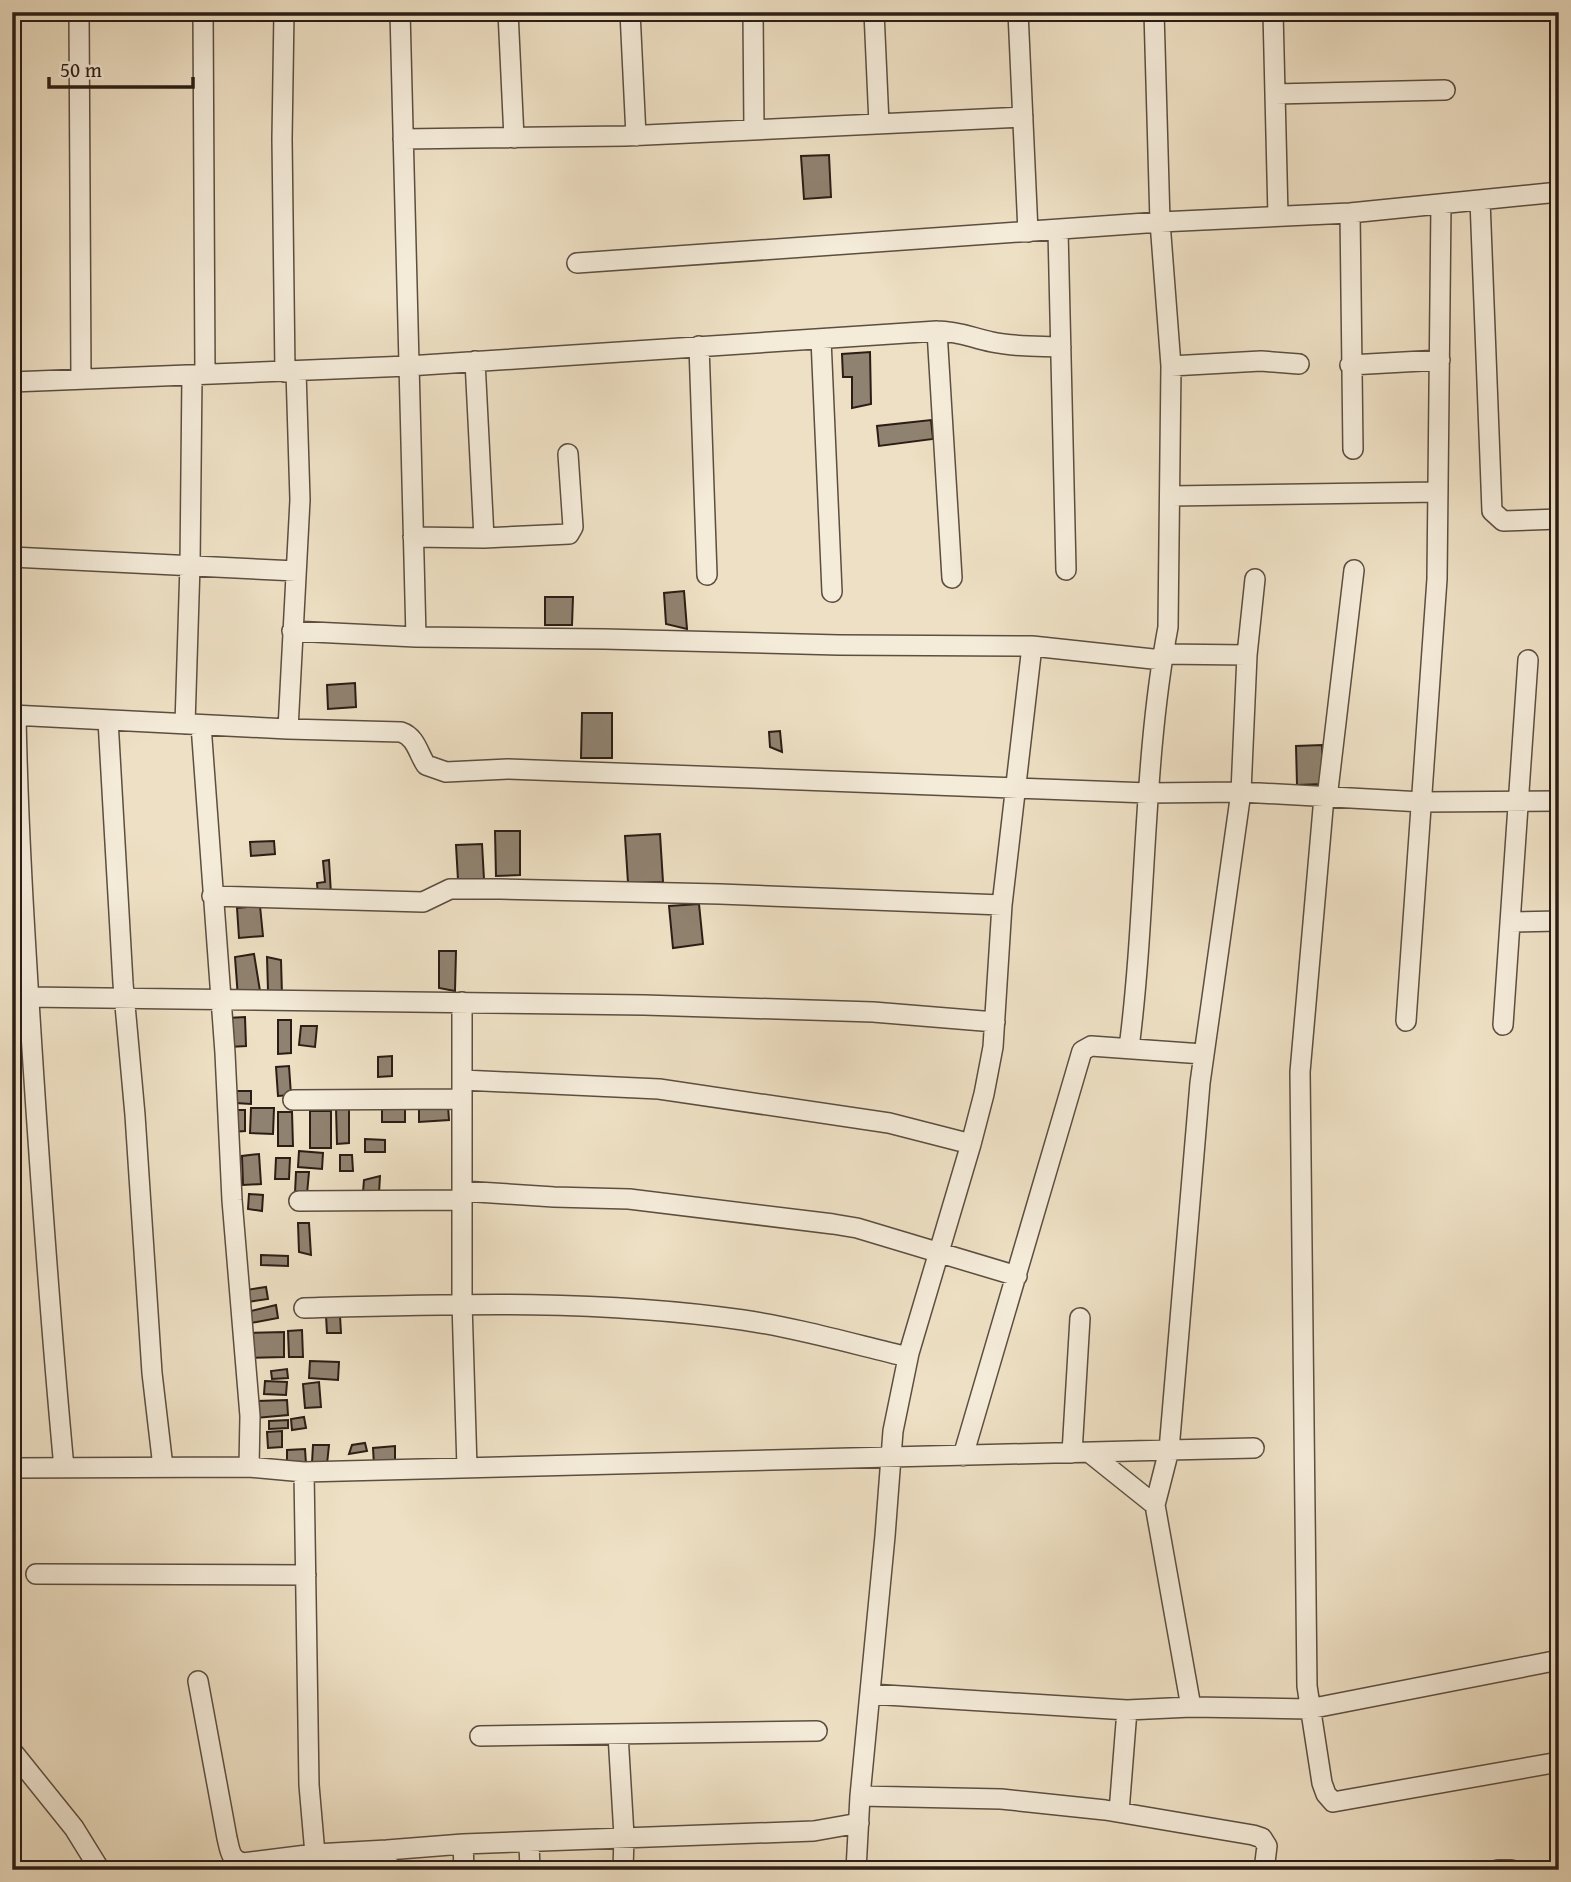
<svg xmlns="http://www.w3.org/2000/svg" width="1571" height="1882" viewBox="0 0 1571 1882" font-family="'Gentium Book Plus',serif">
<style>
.building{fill:#908270;stroke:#2b1d15;stroke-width:2}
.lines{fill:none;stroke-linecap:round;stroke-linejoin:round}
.minor-casing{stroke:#5c4e41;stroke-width:22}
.minor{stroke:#f4ebd9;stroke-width:19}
</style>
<rect width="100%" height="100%" fill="#eee0c4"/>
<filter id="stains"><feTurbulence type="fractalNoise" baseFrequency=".00286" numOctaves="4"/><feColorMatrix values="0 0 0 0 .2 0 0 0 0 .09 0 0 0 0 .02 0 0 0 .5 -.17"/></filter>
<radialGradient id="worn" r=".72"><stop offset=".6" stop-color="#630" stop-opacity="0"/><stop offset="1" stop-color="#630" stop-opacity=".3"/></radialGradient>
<path class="building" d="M829 155 831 197 804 199 801 156Z
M870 352 871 404 852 408V377H843L842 354Z
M931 420 933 439 879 446 877 426Z
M684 591 687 629 666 624 664 593Z
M545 597H573L572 625H545Z
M355 683 356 707 328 709 327 685Z
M582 713H612V758H581Z
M780 731 782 752 770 747 769 732Z
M1322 745 1323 784 1297 785 1296 746Z
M495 831H520V875L496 876Z
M660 834 663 882 628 883 625 836Z
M274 841 275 854 251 856 250 842Z
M482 844 484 879 458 880 456 845Z
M329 860 331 894 318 895 317 883 325 882 323 861Z
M699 904 703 944 673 948 669 906Z
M260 906 263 936 239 938 237 908Z
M439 951H456L455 991 439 988Z
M254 954 261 997 238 998 235 957Z
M267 957 281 960 282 995 268 991Z
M245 1017 246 1046 229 1047 227 1018Z
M278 1020H291V1053L278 1054Z
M301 1026H317L315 1047 299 1045Z
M392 1056V1076L378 1077V1057Z
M289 1066 291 1095 278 1096 276 1067Z
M235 1091H251V1104L235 1103Z
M448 1106 449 1120 419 1122V1108Z
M251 1108H274L273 1134 250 1133Z
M336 1108H349V1143L337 1144Z
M382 1108H405V1122H382Z
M232 1110H245V1131L232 1132Z
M310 1111H331V1148H310Z
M278 1112H292L293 1146H278Z
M365 1139 385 1140V1152H365Z
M299 1151 323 1153 322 1169 298 1167Z
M259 1154 261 1184 243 1185 242 1156Z
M340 1155H352L353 1171H340Z
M276 1158H290L289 1179H275Z
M296 1172H309L307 1194 295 1193Z
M380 1176 379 1193 363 1192 364 1180Z
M249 1194 263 1195 262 1211 248 1209Z
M298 1223H309L311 1255 299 1252Z
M261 1255 288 1256V1266L261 1265Z
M266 1287 268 1299 247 1302 246 1290Z
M276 1305 278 1318 251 1323V1311Z
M326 1316H340L341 1333H327Z
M302 1330 303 1357H289L288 1331Z
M284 1332V1357L249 1358 248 1333Z
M310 1361 339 1362 338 1380 309 1378Z
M287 1369 288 1378 272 1379 271 1371Z
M265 1381 287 1382 286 1395 264 1394Z
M319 1382 321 1407 305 1408 303 1384Z
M287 1400 288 1415 256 1418 257 1401Z
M304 1417 306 1428 292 1430 291 1419Z
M288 1420V1428L269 1429V1421Z
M282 1431V1447L268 1448 267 1432Z
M365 1443 367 1451 349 1454 352 1445Z
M313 1445H329L327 1464 312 1463Z
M395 1446V1464L374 1465 373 1448Z
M305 1449 306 1464 287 1465V1450Z"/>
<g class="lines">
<g class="minor-casing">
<path id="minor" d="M79 12 81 379
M203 12 205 374
M284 12 282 139 285 372
M400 12 416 637
M508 12 514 138
M630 12 636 136
M753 12 754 130
M874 12 879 124
M1018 12 1028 232
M1273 12 1278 216
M1275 94 1445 90
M403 139 625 136 1023 117
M1480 200 1492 511 1503 521 1559 519
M1350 213 1353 449
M1058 230 1066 570
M577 263 1160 222 1350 213 1559 192
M937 331 952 578
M821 339 832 592
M699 346 707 575
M475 361 484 538
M1350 365 1440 360
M1171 366 1261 361 1299 364
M12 382 408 366 937 331C959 331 972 338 992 342 1015 347 1038 346 1061 347
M1171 496 1438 492
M413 537 484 538 569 534 573 527 568 454
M12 557 296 571
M1354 570 1328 790 1324 797 1300 1072 1307 1686 1322 1783 1326 1794 1333 1802 1559 1762
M292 631 416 637 604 639 839 645 1032 646 1162 660
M1163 654 1247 655
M12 715 288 729 401 732C416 737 418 753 426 765L446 772 508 769 1148 793 1241 792 1422 802 1559 801
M16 716C18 827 25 938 32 1049 41 1189 51 1328 64 1468
M108 720 123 983 135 1115 152 1373 163 1467
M185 724 190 565 192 375
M201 725 225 1053 232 1200 250 1416 249 1467
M288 729 300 500 296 371
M212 896 423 902 450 889H500L720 894 1002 905
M1510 922 1559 921
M28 997 644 1005 873 1012 995 1022
M462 1002V1303L467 1468
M1406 1021 1437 579 1441 204
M1503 1025 1528 660
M1129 1048C1147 908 1142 766 1168 627L1171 366 1160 222 1154 12
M462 1080 659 1089 889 1123 971 1144
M293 1100 462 1099
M462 1191 554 1197 629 1199 833 1224 857 1228 1017 1276
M299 1201 462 1200
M304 1308C450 1304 597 1299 743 1320 798 1328 853 1344 908 1357
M1072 1453 1080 1318
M1090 1453 1155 1505 1191 1707
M963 1456 1082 1051 1091 1046 1203 1054
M12 1468 249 1467 304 1472 1169 1450 1200 1083 1241 792 1247 655 1255 579
M304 1472 309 1785 315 1854
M1155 1505 1169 1450 1254 1448
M36 1574 306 1575
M198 1681 227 1838C230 1850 230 1860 243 1863L315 1854 387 1850
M870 1694 1127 1710 1191 1707 1309 1709 1559 1660
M618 1734 624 1836 623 1870
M480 1736 817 1731
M12 1751 74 1828 100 1870
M860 1796 1001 1799 1105 1810 1253 1835 1262 1838 1267 1846 1264 1870
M1119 1812 1127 1710
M529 1843 530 1870
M463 1844 464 1870
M387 1870V1850L463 1844 814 1831 859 1823
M856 1870 860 1796 885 1536 893 1431 909 1353 971 1144 984 1094 993 1047 1002 905 1032 646
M1498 1870H1511"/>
</g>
<use href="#minor" class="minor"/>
</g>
<rect width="1571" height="1882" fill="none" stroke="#eee0c4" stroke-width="42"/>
<rect x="14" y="14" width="1543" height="1854" fill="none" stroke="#2b1d15" stroke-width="3.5"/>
<rect x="21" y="21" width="1529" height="1840" fill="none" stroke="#2b1d15" stroke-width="2"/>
<path d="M49 77v10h144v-10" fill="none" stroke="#2b1d15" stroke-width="3.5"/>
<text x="60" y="77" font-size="21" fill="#2b1d15" stroke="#f4ebd9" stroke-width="5" paint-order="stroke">50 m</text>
<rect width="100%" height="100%" filter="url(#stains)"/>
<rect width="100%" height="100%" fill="url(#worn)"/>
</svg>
